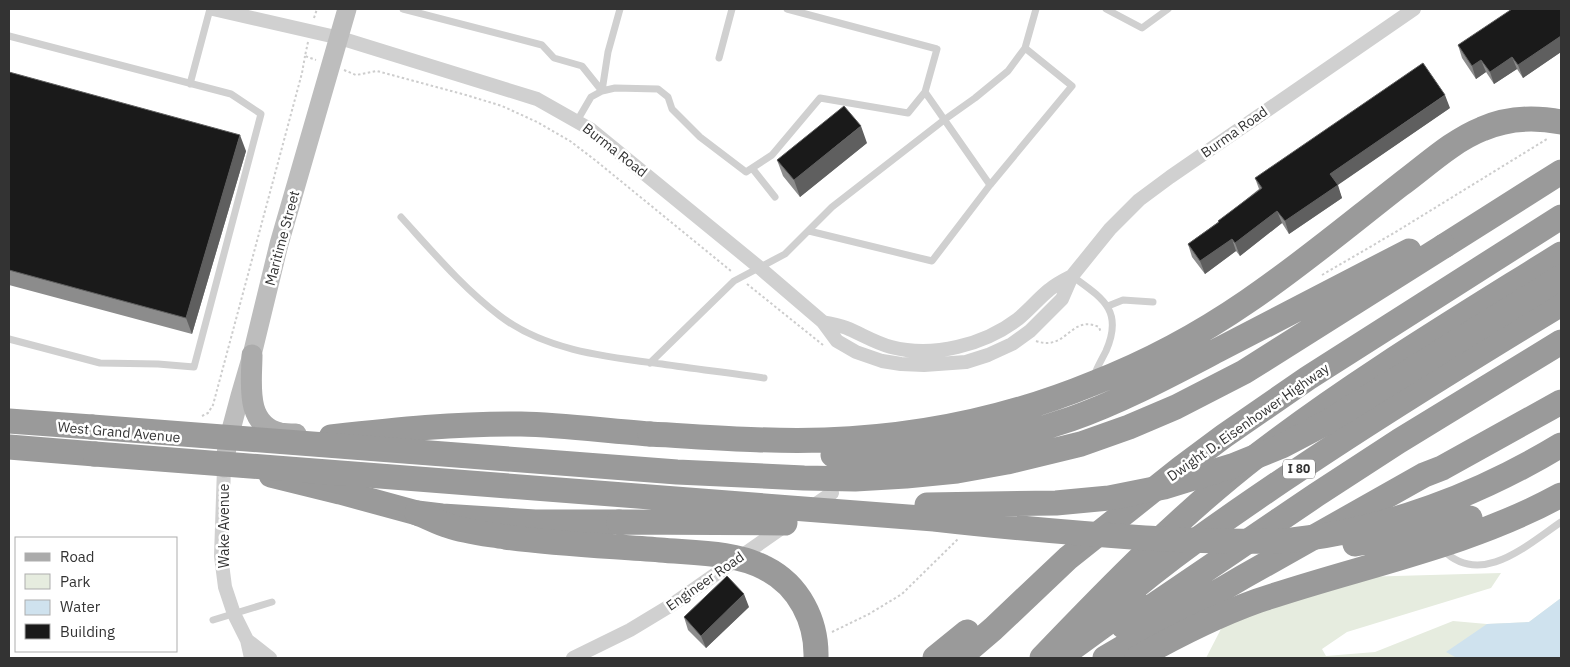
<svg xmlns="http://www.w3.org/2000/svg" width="1570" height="667" viewBox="0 0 1570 667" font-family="'IBM Plex Sans',sans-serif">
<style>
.green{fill:#e6ecdf}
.water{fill:#cfe2ee}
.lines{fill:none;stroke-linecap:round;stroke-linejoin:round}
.path{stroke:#cdcdcd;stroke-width:2;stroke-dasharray:2.5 2.5;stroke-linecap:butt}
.lane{stroke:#d0d0d0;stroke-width:7}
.street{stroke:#d0d0d0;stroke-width:14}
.secondary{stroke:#bdbdbd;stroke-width:19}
.primary{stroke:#ababab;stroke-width:21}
.highway{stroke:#9a9a9a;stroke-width:25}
.highway-bridge{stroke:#9a9a9a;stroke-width:25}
.wall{fill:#8c8c8c}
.shaded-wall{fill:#5f5f5f}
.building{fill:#1a1a1a;stroke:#5f5f5f}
.labels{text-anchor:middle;stroke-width:5;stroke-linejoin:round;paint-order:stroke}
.shield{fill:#fff;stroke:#707070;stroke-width:1}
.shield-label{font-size:12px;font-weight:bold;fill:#333}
.street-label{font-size:14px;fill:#333;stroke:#fff}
</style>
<rect width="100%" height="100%" fill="#fff"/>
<path class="green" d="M1501 573 1491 588 1347 632 1322 649 1326 656 1375 652 1453 621 1487 624 1529 622 1561 598V658H1206L1222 627 1306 592 1360 577Z"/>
<path class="water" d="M1561 598V658H1457L1446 652 1487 624 1529 622Z"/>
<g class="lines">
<path class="path" d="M314 18 317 9
M308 42 305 56 316 60
M344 70 356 75 377 71 466 95 502 106 537 122 570 141 595 160 731 271
M1322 275 1394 233 1547 139
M747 284 823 345
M1036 341C1067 352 1070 314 1099 327L1101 333
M202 416 208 413 213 405 302 73 305 56
M832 632 869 614 902 594 958 539"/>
<path class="lane" d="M403 9 542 45 554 58 582 66 602 91 615 88 658 89 668 97 672 109 700 137 746 172 772 155 820 98 908 113 925 92 937 49 787 9
M1106 9 1142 28 1168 9
M9 36 231 94 261 114 194 367 158 364 100 363 9 339
M719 58 732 9
M190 84 210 9
M925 92 990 185
M577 121 591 97 602 91 608 52 620 9
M752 168 775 197
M401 217C432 251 463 288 500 316 546 351 607 357 662 364 696 369 730 373 764 378
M809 231 932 261 990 185 1072 86 1025 48
M1072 276C1102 298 1124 310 1106 351 1102 359 1097 367 1094 376
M1108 306 1123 300 1153 302
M650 363 734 281 785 254 832 207 944 120 975 98 1008 71 1025 48 1036 9
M1443 550C1481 588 1527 545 1561 522
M213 620 272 602"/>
<path class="street" d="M213 9 340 38 537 99 590 129 760 268 823 322 837 341 856 352 882 361 901 364 924 365 966 362 988 355 1012 344 1030 331 1062 299 1072 276 1110 229 1139 200 1170 177 1414 9
M823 322C831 324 841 325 849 329 863 335 876 343 891 347 933 358 984 345 1018 319 1029 310 1038 299 1049 290 1056 284 1064 280 1072 276
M224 468 221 556 225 587 234 614 247 640 251 658
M810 508 832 493
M247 640 270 658
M573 658 630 630 673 604 786 525"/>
<path class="secondary" d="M224 468 228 441 240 396 252 355 279 244 347 9"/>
<path class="primary" d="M252 355C252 382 244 424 280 433 285 434 291 434 296 434"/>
<path class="highway" d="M1444 246 1561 172
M9 421 92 427
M331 437C394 430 458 423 521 424 564 425 607 431 650 434
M9 447 95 454
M271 475 340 492 417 513 442 516 535 522H619
M1113 606C1167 559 1224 520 1283 480 1374 418 1467 361 1561 304
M1123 626 1316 495 1399 441 1561 342
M935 658 967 632
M959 658 993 629 1068 558 1181 468 1224 436 1308 378 1561 217
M1042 658C1111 586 1180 515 1259 454 1355 380 1459 318 1561 254
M1059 658 1136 602
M1105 658 1243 577 1424 475 1442 468 1561 402"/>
<path class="highway-bridge" d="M92 427 677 472 804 478 855 479 906 476 957 471 1007 462 1081 444 1129 427 1176 407 1244 372 1444 246
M650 434C708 437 767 442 825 440 917 437 1009 418 1094 383 1148 362 1200 334 1248 301 1301 265 1350 224 1400 185 1426 166 1452 141 1482 129 1507 118 1535 117 1561 122
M95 454 934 519C1004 527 1074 533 1145 538 1184 540 1220 542 1258 541 1270 541 1281 542 1292 540 1387 530 1480 494 1561 445
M833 455C914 457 994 446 1071 419 1122 401 1170 375 1218 350 1282 317 1346 284 1409 251
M927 505 1056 503 1109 498 1164 487 1232 466 1282 446 1324 424 1561 277
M417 513C428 517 438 523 449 526 466 532 487 534 505 537 556 544 609 546 660 550 693 553 735 552 765 568 799 585 817 621 816 658
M619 522 785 523
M1355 544 1419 533 1470 518
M1137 658C1176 636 1215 616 1257 601 1359 566 1466 547 1561 495"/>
</g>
<path class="wall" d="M1561 9V52L1523 78 1517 69 1494 84 1486 72 1476 79 1462 58 1458 45Z
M9 72 246 151 192 334 9 285Z
M1450 108 1337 185 1342 198 1289 234 1282 223 1240 256 1236 251 1205 274 1192 257 1188 244 1218 222 1259 189 1255 178Z
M867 143 800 197 783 176 777 160Z
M749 607 706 648 688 630 684 617Z"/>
<path class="shaded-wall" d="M1561 36V52L1523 78 1518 65Z
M1512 57 1517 69 1494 84 1490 72Z
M1481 60 1486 72 1476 79 1472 66Z
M1445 95 1450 108 1335 187 1330 174Z
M861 126 867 143 800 197 794 180Z
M240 135 246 151 192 334 186 318Z
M1338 185 1342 198 1289 234 1285 221Z
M1277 211 1282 223 1240 256 1235 243Z
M1232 239 1236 251 1205 274 1200 261Z
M744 594 749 607 706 648 701 636Z"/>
<path class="building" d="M1512 9H1561V36L1518 65 1512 57 1490 72 1481 60 1472 66 1458 45Z
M1423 63 1445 95 1330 174 1338 185 1285 221 1277 211 1235 243 1232 239 1200 261 1188 244 1219 222 1218 221 1262 188 1255 178Z
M9 72 240 135 186 318 9 270Z
M844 106 861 126 794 180 777 160Z
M727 576 744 594 701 636 684 617Z"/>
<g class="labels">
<rect class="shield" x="1283" y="459.5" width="32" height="19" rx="4"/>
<g class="shield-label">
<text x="1299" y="473">I 80</text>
</g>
<g class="street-label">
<text transform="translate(1234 132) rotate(-35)" y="5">Burma Road</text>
<text transform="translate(615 150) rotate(38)" y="5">Burma Road</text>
<text transform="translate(282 238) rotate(-75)" y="5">Maritime Street</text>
<text transform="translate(1248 422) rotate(-35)" y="5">Dwight D. Eisenhower Highway</text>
<text transform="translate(119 432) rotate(5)" y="5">West Grand Avenue</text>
<text transform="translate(224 526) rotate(-90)" y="5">Wake Avenue</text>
<text transform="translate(705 581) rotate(-35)" y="5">Engineer Road</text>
</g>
</g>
<rect width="1570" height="667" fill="none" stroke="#333333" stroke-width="20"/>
<rect x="15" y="537" width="162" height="115" fill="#ffffff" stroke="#adadad"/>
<rect x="25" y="553" width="25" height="8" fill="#ababab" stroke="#adadad"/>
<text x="60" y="562" font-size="15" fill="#333333">Road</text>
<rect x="25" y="574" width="25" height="15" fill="#e6ecdf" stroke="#adadad"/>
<text x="60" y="587" font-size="15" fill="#333333">Park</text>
<rect x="25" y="600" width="25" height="15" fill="#cfe2ee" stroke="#adadad"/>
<text x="60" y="612" font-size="15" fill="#333333">Water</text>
<rect x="25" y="624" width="25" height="15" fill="#1a1a1a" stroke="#adadad"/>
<text x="60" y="637" font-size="15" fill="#333333">Building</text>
</svg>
